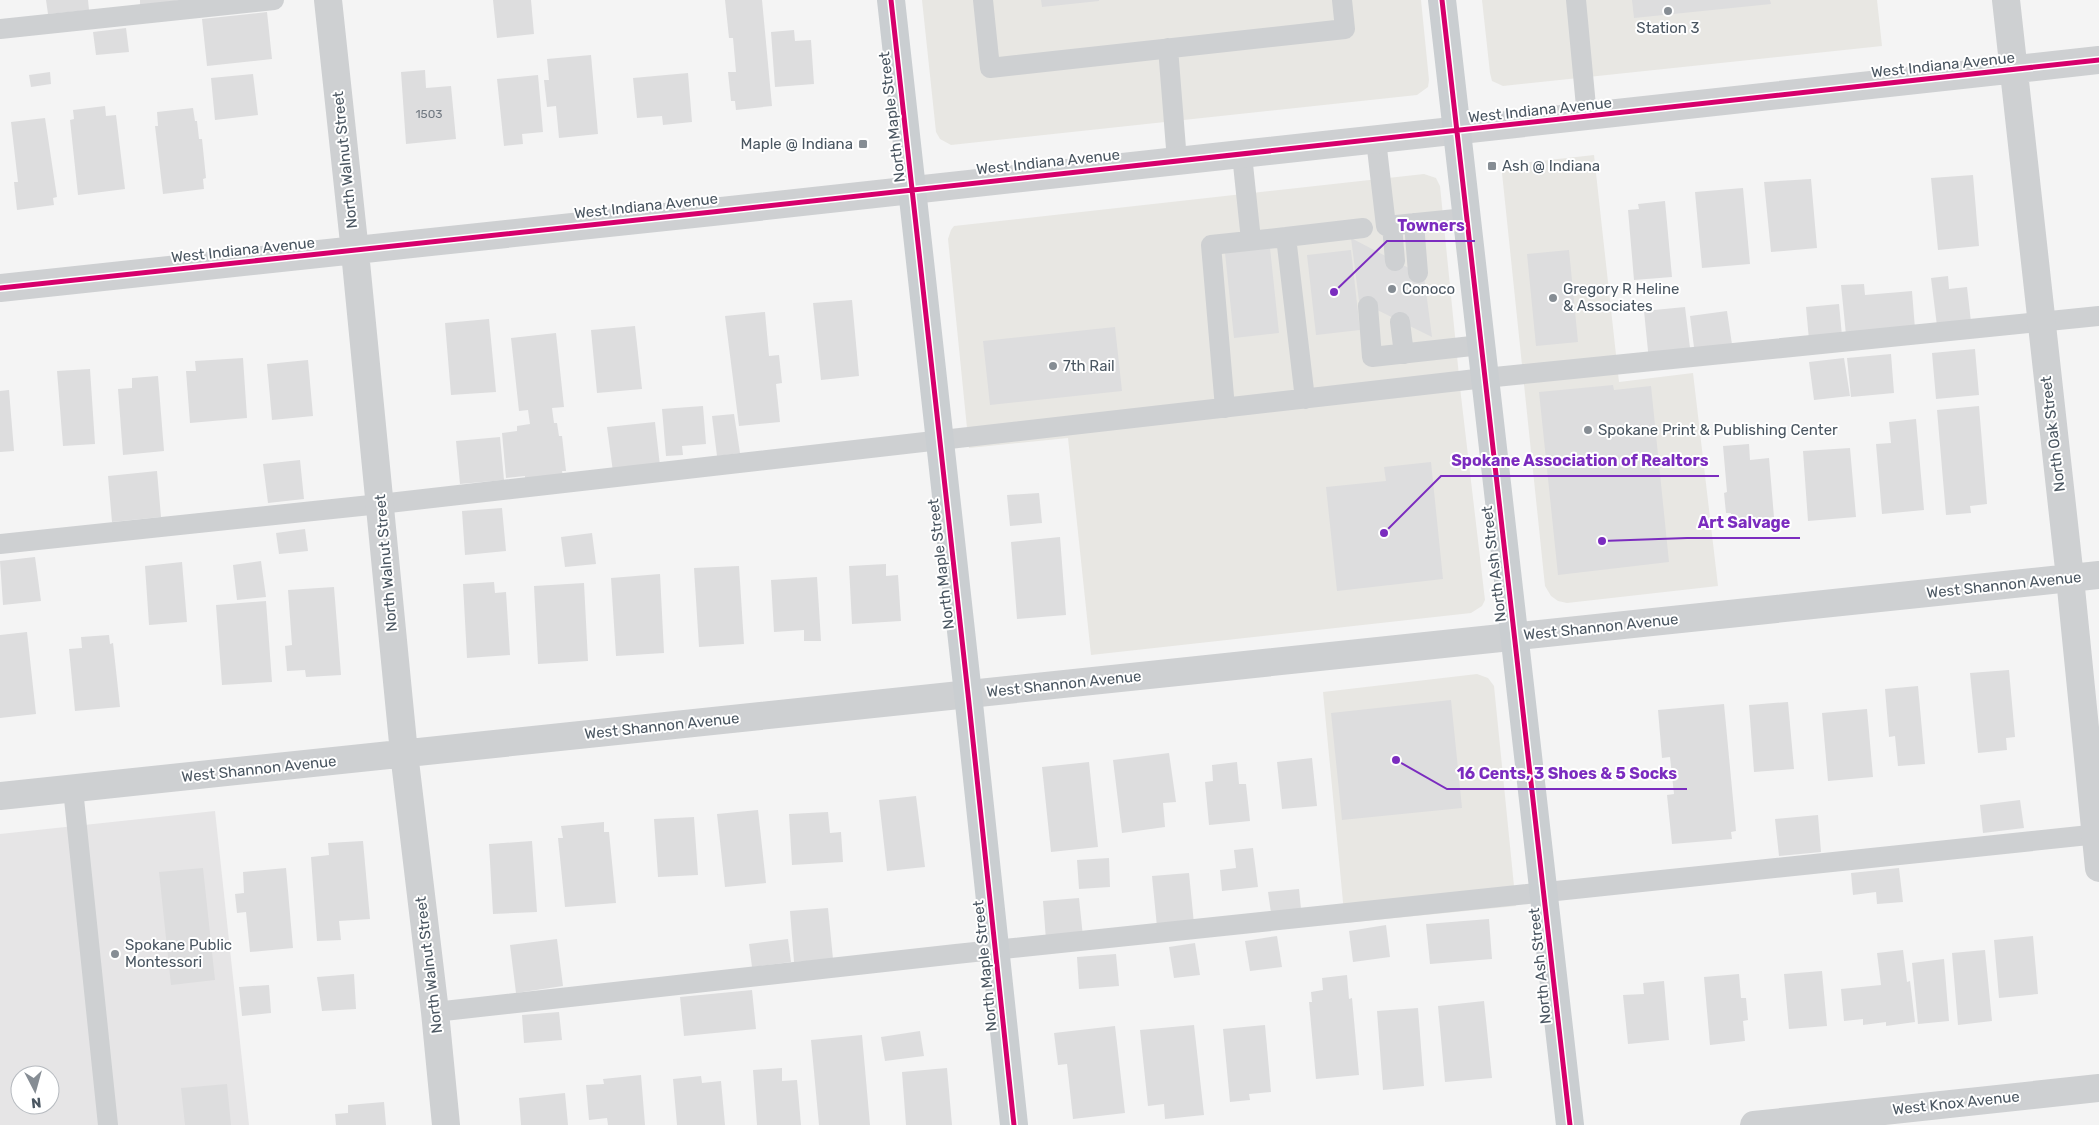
<svg xmlns="http://www.w3.org/2000/svg" width="2099" height="1125" viewBox="0 0 2099 1125" font-family="Rubik,sans-serif">
<style>
.commercial{fill:#e8e7e3}
.education{fill:#e6e5e6;fill-rule:evenodd}
.building{fill:#ddddde}
.lines{fill:none;stroke-linecap:round;stroke-linejoin:round}
.service{stroke:#ced0d2;stroke-width:20}
.minor{stroke:#ced0d2;stroke-width:28}
.primary{stroke:#caced1;stroke-width:28}
.cycleway-casing{stroke:#fff;stroke-width:8}
.cycleway{stroke:#d6006c;stroke-width:5}
.poi-dot{fill:#868d94;stroke:#fff;stroke-width:2}
.labels{text-anchor:middle;stroke-width:4;stroke-linejoin:round;paint-order:stroke}
.number-label{font-size:12px;fill:#707881}
.poi-label{font-size:15px;fill:#4a5661;stroke:#fff;text-anchor:start}
.street-label{font-size:15px;fill:#4a5661;stroke:#fff}
.leader{fill:none;stroke:#7b2cbf;stroke-width:2}
.callout-dot{fill:#7b2cbf;stroke:#fff;stroke-width:2}
.callout-label{font-size:16px;text-anchor:middle;font-weight:bold;fill:#7b2cbf;stroke:#fff;stroke-width:4;stroke-linejoin:round;paint-order:stroke}
</style>
<rect width="100%" height="100%" fill="#f4f4f4"/>
<path class="commercial" d="M922 0H1421L1429 80 1428 87 1417 95 951 145 940 139 936 132Z
M1482 0H1877L1882 46 1503 86 1492 81 1490 73Z
M1594 155 1619 382 1693 373 1718 586 1567 603 1558 601 1551 596 1545 586 1502 173 1512 164Z
M1424 174 1436 178 1440 186 1461 396 1485 600 1482 606 1471 613 1091 655 1068 438 969 448 948 239 951 230 954 226Z
M1477 674 1488 678 1494 686 1516 906 1345 923 1323 692Z"/>
<path class="education" d="M215 811 249 1125H0V834ZM20 1075H50V1105H20Z"/>
<path class="building" d="M46 0H88L89 10 48 14Z
M140 0H181L140 6Z
M493 0H531L534 34 497 38Z
M725 0H762L772 106 736 110 735 101H731L728 72H736L733 38H729Z
M1041 0H1099V1L1042 7Z
M1632 0H1770L1771 4 1634 18Z
M267 12 272 59 207 66 202 19Z
M126 28 129 52 96 55 93 32Z
M794 30 795 41 811 40 814 84 775 87 771 32Z
M591 55 598 134 559 138 556 106 547 107 544 80H549L547 59Z
M425 70 426 88 451 86 456 139 406 144 401 72Z
M50 72 51 84 31 87 29 75Z
M688 73 692 122 663 125 662 116 637 118 633 78Z
M253 74 258 115 215 120 211 78Z
M538 75 543 132 522 134 523 144 504 146 497 79Z
M105 106 106 116 116 115 125 189 78 195 70 120 74 119 73 110Z
M193 108 195 121H197L199 139H202L206 178 203 179 204 189 163 194 155 126H158L157 112Z
M45 118 57 197 53 198 54 205 17 210 14 182H18L11 122Z
M1973 175 1979 246 1938 250 1931 178Z
M1811 179 1817 248 1771 252 1764 182Z
M1743 188 1750 264 1702 268 1695 192Z
M1665 201 1672 277 1634 280 1628 210 1639 209 1638 204Z
M1351 238 1424 276 1432 337 1359 301Z
M1270 248 1279 333 1234 338 1225 253Z
M1351 250 1360 330 1316 335 1307 255Z
M1569 250 1578 342 1536 346 1527 254Z
M1948 276 1949 289 1967 287 1971 322 1937 326 1931 278Z
M1864 284 1865 295 1912 291 1915 329 1846 335 1841 285Z
M852 300 859 376 821 380 813 303Z
M1839 304 1842 336 1809 340 1806 307Z
M1685 307 1691 356 1649 361 1644 311Z
M1727 311 1733 351 1695 355 1690 316Z
M765 312 769 356 779 355 782 383 776 384 780 422 739 426 725 316Z
M489 319 496 392 451 395 445 323Z
M635 326 642 389 597 393 591 330Z
M1115 327 1122 391 990 405 983 341Z
M556 333 564 407 552 408 554 423H557L559 436H562L566 471H562L563 477 525 481V476L506 478 502 433 517 431V426L530 424 528 410 519 411 511 338Z
M1975 349 1979 395 1936 399 1932 353Z
M1891 354 1894 393 1851 397 1847 358Z
M243 358 247 418 190 423 186 371H196L195 361Z
M1844 358 1850 396 1814 400 1809 362Z
M308 360 313 416 272 420 267 364Z
M90 369 95 444 63 446 57 371Z
M158 376 164 451 123 455 118 389 132 388V378Z
M1613 385 1614 390 1651 386 1669 562 1558 575 1539 392Z
M9 390 14 451 0 452V391Z
M703 406 706 444 682 446 683 455 666 456 662 409Z
M1979 406 1987 504 1970 506 1971 513 1946 515 1937 410Z
M734 414 740 453 717 456 712 416Z
M1916 419 1924 510 1882 514 1876 444 1891 443 1889 422Z
M655 422 660 466 613 472 607 427Z
M500 437 504 480 460 484 456 441Z
M1749 444 1750 460 1769 458 1774 517 1731 521V513H1726L1724 493 1727 492 1723 446Z
M1850 448 1856 517 1808 521 1803 451Z
M300 460 304 499 268 503 263 464Z
M1431 462 1443 579 1337 591 1326 487 1386 481 1384 467Z
M157 471 161 517 112 522 108 476Z
M1039 493 1042 523 1010 526 1007 495Z
M502 508 506 551 465 555 462 511Z
M305 529 308 551 279 554 276 533Z
M592 533 596 564 565 567 561 537Z
M1060 537 1066 615 1017 619 1011 542Z
M35 557 41 601 3 605 0 561Z
M261 561 266 597 237 600 233 565Z
M182 562 187 622 149 625 145 566Z
M886 564V576L898 575 901 621 852 624 849 566Z
M739 566 744 644 699 647 694 568Z
M660 574 664 653 616 656 611 578Z
M817 577 821 641H804V630L774 632 771 580Z
M494 582 495 593 506 592 510 655 467 658 463 584Z
M584 583 588 661 538 664 534 586Z
M334 587 341 675 306 677 305 670 287 671 285 646 292 645 288 590Z
M266 601 272 682 222 685 216 605Z
M27 632 36 714 0 718V635Z
M109 635 110 644 113 643 120 707 75 711 69 649 82 648 81 637Z
M2009 670 2015 737 2006 738 2007 750 1978 753 1970 673Z
M1918 686 1925 764 1898 766 1895 736 1889 737 1885 689Z
M1451 700 1462 808 1342 820 1331 713Z
M1788 702 1794 769 1754 772 1749 705Z
M1724 704 1736 831 1731 832 1732 839 1672 844 1667 795 1674 794 1670 757 1662 758 1658 710Z
M1867 709 1873 777 1828 781 1822 713Z
M1169 753 1176 802 1163 803 1165 827 1122 833 1113 760Z
M1312 758 1317 806 1282 809 1277 762Z
M1089 762 1098 847 1051 852 1042 767Z
M1237 762 1239 784H1246L1250 821 1209 825 1205 782 1213 781 1212 765Z
M916 796 925 867 887 871 879 800Z
M2020 800 2024 828 1983 833 1980 805Z
M758 810 766 883 725 887 717 814Z
M828 812 830 833 841 832 843 862 792 865 789 814Z
M1818 815 1821 852 1779 856 1775 819Z
M694 817 698 875 658 877 654 819Z
M604 822V832H609L616 903 565 907 558 838H563L561 826Z
M363 841 370 919 339 921 341 940 317 941 311 857 329 855 328 843Z
M532 841 537 912 493 914 489 844Z
M1253 848 1258 887 1222 891 1220 870 1236 868 1234 850Z
M1109 858 1110 887 1079 889 1077 860Z
M203 868 215 980 171 985 159 872Z
M286 868 293 948 250 952 246 912 237 913 235 894 244 893 243 872Z
M1899 868 1903 902 1877 904 1876 892 1853 895 1851 873Z
M1189 873 1194 924 1157 927 1152 876Z
M1299 889 1301 909 1271 913 1268 892Z
M1079 898 1083 937 1046 940 1043 901Z
M828 908 833 959 794 962 790 911Z
M1489 919 1492 959 1430 964 1426 924Z
M1386 925 1390 957 1353 962 1349 931Z
M1277 936 1282 967 1250 971 1245 941Z
M2033 936 2038 994 1999 998 1994 940Z
M557 939 563 986 516 993 510 945Z
M788 939 791 962 752 967 749 944Z
M1195 943 1200 975 1174 978 1169 947Z
M1903 950 1907 982 1910 981 1915 1022 1886 1026V1022L1863 1025V1019L1844 1021 1841 989 1881 985 1877 953Z
M1985 950 1992 1021 1958 1025 1952 953Z
M1116 954 1119 986 1079 989 1077 957Z
M1944 959 1949 1021 1918 1024 1912 963Z
M1822 971 1827 1026 1789 1029 1784 974Z
M354 974 356 1009 322 1011 317 977Z
M1739 974 1741 998H1746L1748 1020 1743 1021 1745 1041 1710 1045 1704 977Z
M1347 975 1349 999 1352 998 1359 1075 1316 1079 1309 1002H1312L1311 992 1323 990 1322 978Z
M1664 981 1669 1040 1628 1044 1623 995 1644 994 1643 983Z
M269 985 271 1013 242 1016 239 987Z
M752 990 756 1029 684 1036 680 997Z
M1484 1001 1492 1078 1445 1082 1438 1006Z
M1418 1008 1424 1086 1383 1090 1377 1011Z
M559 1012 562 1040 524 1043 522 1015Z
M1194 1025 1204 1115 1165 1119 1164 1104 1148 1106 1140 1030Z
M1265 1025 1271 1092 1249 1094 1250 1100 1230 1102 1223 1029Z
M1115 1026 1125 1113 1073 1119 1067 1064 1058 1065 1054 1033Z
M920 1031 924 1056 885 1061 881 1037Z
M862 1035 870 1125H819L811 1040Z
M782 1068V1081L797 1080 801 1125H757L753 1070Z
M947 1068 952 1125H906L902 1072Z
M641 1075 645 1125H608L607 1118 589 1120 586 1085 604 1084 603 1079Z
M701 1076 702 1083 721 1081 725 1125H677L673 1079Z
M227 1084 231 1125H185L181 1088Z
M565 1093 568 1125H521L519 1098Z
M384 1102 386 1125H336L335 1114 348 1113V1105Z"/>
<g class="lines">
<path class="service" d="M983 0 990 68 1345 29 1342 0
M1576 0 1587 117
M0 29 274 0
M1168 48 1177 161
M1376 140 1386 226 1466 218
M1242 155 1251 240
M1414 223 1418 273
M1392 225 1395 261
M1286 237 1363 228
M1368 306 1372 357 1481 345
M1400 322 1404 354
M1225 408 1211 245 1286 237 1305 399
M0 544 380 504 1485 378 2099 316
M73 789 108 1125
M435 1012 956 954 2099 834"/>
<path class="minor" d="M328 0 355 252 404 753 435 1012 446 1125
M2006 0 2070 578 2099 868
M0 288C700 215 1399 136 2099 60
M0 796 2099 575
M1754 1125 2099 1088"/>
<path class="primary" d="M891 0 968 694 1014 1125
M1442 0 1570 1125"/>
<g class="cycleway-casing">
<path id="cycleway" d="M891 0 968 694 1014 1125
M1442 0 1570 1125
M0 288C700 215 1399 136 2099 60"/>
</g>
<use href="#cycleway" class="cycleway"/>
</g>
<g class="poi-dot">
<circle cx="1668" cy="11" r="5"/>
<rect x="858" y="139" width="10" height="10" rx="2.5"/>
<rect x="1487" y="161" width="10" height="10" rx="2.5"/>
<circle cx="1392" cy="289" r="5"/>
<circle cx="1553" cy="298" r="5"/>
<circle cx="1053" cy="366" r="5"/>
<circle cx="1588" cy="430" r="5"/>
<circle cx="115" cy="954" r="5"/>
</g>
<g class="labels">
<g class="number-label">
<text x="429" y="118">1503</text>
</g>
<g class="poi-label">
<text x="1668" y="33" text-anchor="middle">Station 3</text>
<text x="853" y="149" text-anchor="end">Maple @ Indiana</text>
<text x="1502" y="171">Ash @ Indiana</text>
<text x="1402" y="294">Conoco</text>
<text x="1563" y="294">Gregory R Heline<tspan x="1563" dy="17">&amp; Associates</tspan></text>
<text x="1063" y="371">7th Rail</text>
<text x="1598" y="435">Spokane Print &amp; Publishing Center</text>
<text x="125" y="950">Spokane Public<tspan x="125" dy="17">Montessori</tspan></text>
</g>
<g class="street-label">
<text transform="translate(1943 65) rotate(-6)" y="5">West Indiana Avenue</text>
<text transform="translate(1540 110) rotate(-6)" y="5">West Indiana Avenue</text>
<text transform="translate(892 117) rotate(-97)" y="5">North Maple Street</text>
<text transform="translate(345 160) rotate(-96)" y="5">North Walnut Street</text>
<text transform="translate(1048 162) rotate(-6)" y="5">West Indiana Avenue</text>
<text transform="translate(646 206) rotate(-6)" y="5">West Indiana Avenue</text>
<text transform="translate(243 250) rotate(-6)" y="5">West Indiana Avenue</text>
<text transform="translate(2053 434) rotate(-97)" y="5">North Oak Street</text>
<text transform="translate(386 563) rotate(-95)" y="5">North Walnut Street</text>
<text transform="translate(941 564) rotate(-97)" y="5">North Maple Street</text>
<text transform="translate(1494 564) rotate(-97)" y="5">North Ash Street</text>
<text transform="translate(2004 585) rotate(-6)" y="5">West Shannon Avenue</text>
<text transform="translate(1601 627) rotate(-6)" y="5">West Shannon Avenue</text>
<text transform="translate(1064 684) rotate(-6)" y="5">West Shannon Avenue</text>
<text transform="translate(662 726) rotate(-6)" y="5">West Shannon Avenue</text>
<text transform="translate(259 769) rotate(-6)" y="5">West Shannon Avenue</text>
<text transform="translate(429 965) rotate(-97)" y="5">North Walnut Street</text>
<text transform="translate(985 966) rotate(-96)" y="5">North Maple Street</text>
<text transform="translate(1540 966) rotate(-96)" y="5">North Ash Street</text>
<text transform="translate(1956 1103) rotate(-6)" y="5">West Knox Avenue</text>
</g>
</g>
<path class="leader" d="M1334 292L1387 241H1475M1384 533L1441 476H1719M1602 541L1687 538H1800M1396 760L1447 789H1687"/>
<g class="callout-dot">
<circle cx="1334" cy="292" r="5"/>
<circle cx="1384" cy="533" r="5"/>
<circle cx="1602" cy="541" r="5"/>
<circle cx="1396" cy="760" r="5"/>
</g>
<g class="callout-label">
<text x="1431" y="231">Towners</text>
<text x="1580" y="466">Spokane Association of Realtors</text>
<text x="1744" y="528">Art Salvage</text>
<text x="1567" y="779">16 Cents, 3 Shoes &amp; 5 Socks</text>
</g>
<g transform="translate(35 1090) rotate(174)"><circle r="24" fill="#ffffff" stroke="#b7bbc0"/>
<path d="M0-4L9 19L0 12L-9 19Z" fill="#868d94"/>
<text y="-8" font-size="14" font-weight="bold" text-anchor="middle" fill="#4a5661">N</text>
</g>
</svg>
